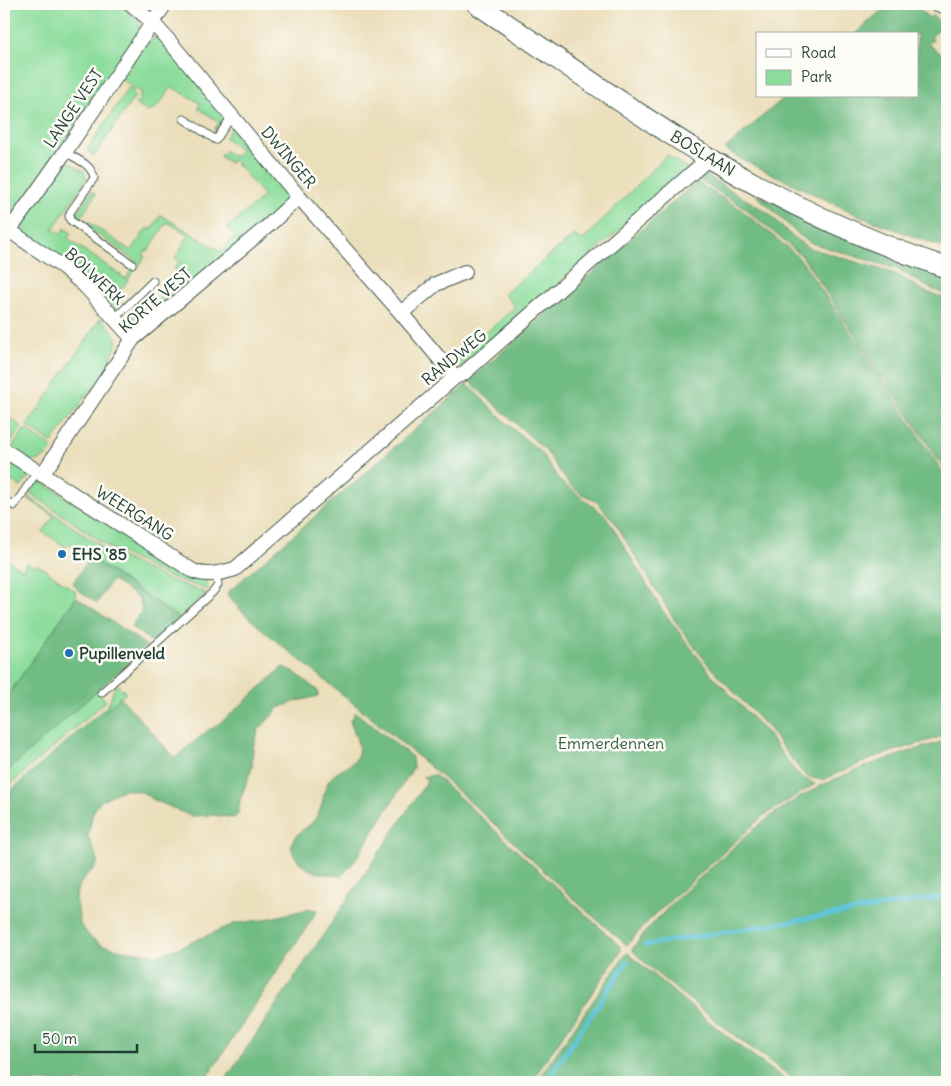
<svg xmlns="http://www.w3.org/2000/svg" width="951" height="1086" viewBox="0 0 951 1086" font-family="Delius,sans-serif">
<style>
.green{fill:#8cdd9c;stroke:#568d68}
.forest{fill:#71bc84;stroke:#487c5c}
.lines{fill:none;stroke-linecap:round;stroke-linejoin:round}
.stream{stroke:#5ec5da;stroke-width:4.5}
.service-casing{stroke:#3e5548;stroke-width:9}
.minor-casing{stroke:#3e5548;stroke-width:16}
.secondary-casing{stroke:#3e5548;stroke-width:22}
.service{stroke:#fff;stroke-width:7}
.minor{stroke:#fff;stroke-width:14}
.secondary{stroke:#fff;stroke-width:20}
.poi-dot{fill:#1f6fb2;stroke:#fdfcf7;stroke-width:2}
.labels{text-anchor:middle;stroke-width:5;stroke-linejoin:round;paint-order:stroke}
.street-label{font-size:16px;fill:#1f3d34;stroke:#fdfcf7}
.poi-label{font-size:16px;font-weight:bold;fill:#1f3d34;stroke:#fdfcf7;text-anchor:start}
.park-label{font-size:16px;fill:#355d49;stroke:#fdfcf7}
</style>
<rect width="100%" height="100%" fill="#fdfcf7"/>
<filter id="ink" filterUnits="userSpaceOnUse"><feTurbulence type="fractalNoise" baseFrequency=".02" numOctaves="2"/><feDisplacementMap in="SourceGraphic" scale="10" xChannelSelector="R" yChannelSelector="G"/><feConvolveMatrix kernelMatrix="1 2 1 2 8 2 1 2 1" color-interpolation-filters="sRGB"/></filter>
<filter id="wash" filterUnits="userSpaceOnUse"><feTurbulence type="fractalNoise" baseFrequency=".0096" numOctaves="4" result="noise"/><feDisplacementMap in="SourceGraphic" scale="20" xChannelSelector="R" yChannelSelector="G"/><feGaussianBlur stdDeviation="1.12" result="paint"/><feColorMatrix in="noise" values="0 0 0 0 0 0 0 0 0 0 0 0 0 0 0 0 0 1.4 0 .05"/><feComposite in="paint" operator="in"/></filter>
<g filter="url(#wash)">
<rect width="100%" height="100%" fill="#ebdeba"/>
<path class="green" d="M4 4H118L138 19 140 32 13 216 4 218Z
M154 38 160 39 226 115 215 131 214 130 219 122 198 108 200 103 172 87 157 107 148 112 135 104 140 100 138 98 142 93 121 79 149 40Z
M129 87 134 90 132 94 135 96 94 156 87 150Z
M234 124 287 190 284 204 193 283 174 270 179 261 175 258 189 235 167 222 148 251 146 250 143 255 145 256 139 266 138 265 115 299 120 307 116 311 26 235 24 228 26 218 65 160 84 171 86 179 53 229 61 234 65 228 71 233 68 239 126 279 136 261 78 221 76 218 77 212 92 191 96 194 81 217 131 251 147 228 151 230 161 215 220 251 236 236 227 228 264 196 234 160 230 163 220 156 225 151 235 157 241 150 225 138Z
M667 155 689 170 459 369 453 362 515 307 504 294 574 235 583 240Z
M183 280 191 285 139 325 128 324 121 319 128 314 137 318Z
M101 318C113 332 123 338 111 356L115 359 94 389 89 390 79 405 81 407 80 409 77 408 52 443 27 426Z
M4 414 22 427 8 447 4 444Z
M25 429 53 448C37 469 30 461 11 449Z
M4 457 26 471 28 478 21 487 4 476Z
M37 483H43L206 581 208 590 167 576 109 547 30 493Z
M27 496 107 550 166 579 206 593 179 618 69 543 66 547 43 532 54 516 27 498Z
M4 557 22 570 27 562 34 567 37 564 75 591 76 597 4 701Z
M117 684 126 693 4 799V796L107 706C113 698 112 689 117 684Z
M97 690 106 701 4 790V774Z"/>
<path class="forest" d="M886 4H914L929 18 933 15 943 26 931 37 933 40 928 44 947 58V249L862 217 737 157 727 150 726 148 786 96H917V34H855L883 9Z
M704 174 770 214 793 237 807 247 896 274 924 291 947 299V473L802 256 742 206 700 181 698 179Z
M696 182 739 208 794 253 803 263 874 367 947 479V735L878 756 822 780 808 777 804 774 791 759 770 730 711 668 677 624 613 520 597 502 577 491 568 483 545 450 469 381Z
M755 194 947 275V295L929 288 897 269 811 243 798 234Z
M467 384 512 428 540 451 561 482 606 516 663 611 711 674 765 731 796 772 803 778 815 784 763 816 649 920 627 945C575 903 528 855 479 810 428 763 373 720 320 676 304 663 232 608 227 593Z
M90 558 179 618 152 642 131 627 142 610 139 598 112 580 97 603 77 589V588L73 583Z
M76 597 147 646 4 774V701Z
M283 667 293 671 318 691V696L290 703 279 708 259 729 253 747 252 767 240 800 238 814 234 818 214 815 191 816 152 799 142 792 124 789 102 800 95 808 92 816 88 837 98 861 94 869 87 874 78 887 76 897 80 924 90 937 102 945 121 950 158 955 178 948 236 923 262 920 309 909 318 910 204 1082H4V799L120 697 175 758 211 728 212 729 231 714Z
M355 712 412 757 413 768 354 862 341 876C322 874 305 873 294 855 292 851 290 845 293 840 298 831 312 826 317 816 325 804 322 787 332 777 340 769 355 765 358 754 361 743 353 732 350 721Z
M947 740V1082H798L735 1036 655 972 633 951V948C653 920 679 897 704 874 725 856 745 835 767 819 823 777 882 760 947 740Z
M433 775 436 776C498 832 558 890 620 946L621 951 531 1082H224L428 780 423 777Z
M628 953C680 998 733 1043 789 1082H536L626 954Z"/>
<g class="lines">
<path class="stream" d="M645 945 947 896
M546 1082 627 962"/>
</g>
</g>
<g filter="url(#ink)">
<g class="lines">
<g class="service-casing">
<path id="service" d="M927 4 947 11
M184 119 216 140 232 116
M65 152C76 159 92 164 94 178L71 211 69 216 70 220 132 264
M115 318 153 281
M4 499 14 506 37 472
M101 693 213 592 218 585 216 573"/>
</g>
<g class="minor-casing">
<path id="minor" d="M131 4 152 22 170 42 299 197 401 313
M4 227 63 267 86 287 133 339
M9 231 65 152 165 4
M455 377 401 313 436 284 465 272
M4 450 193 571C206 577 222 573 235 569L455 377 463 374 709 158
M42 475 133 339 269 225 299 197"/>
</g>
<g class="secondary-casing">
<path id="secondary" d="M477 4C553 55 628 109 707 157 783 202 864 240 947 268"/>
</g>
<use href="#service" class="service"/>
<use href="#minor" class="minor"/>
<use href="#secondary" class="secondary"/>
</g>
</g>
<g class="poi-dot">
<circle cx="62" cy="554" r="5"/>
<circle cx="69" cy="653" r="5"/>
</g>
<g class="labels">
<g class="street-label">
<text transform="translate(73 108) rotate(-56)" y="6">LANGE VEST</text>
<text transform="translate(703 153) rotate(31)" y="6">BOSLAAN</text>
<text transform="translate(289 157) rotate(50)" y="6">DWINGER</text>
<text transform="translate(95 276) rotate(43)" y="6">BOLWERK</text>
<text transform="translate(155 300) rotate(-41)" y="6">KORTE VEST</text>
<text transform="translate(454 357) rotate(-39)" y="6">RANDWEG</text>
<text transform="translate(135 513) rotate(32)" y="6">WEERGANG</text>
</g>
<g class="poi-label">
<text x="72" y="560">EHS '85</text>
<text x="79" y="659">Pupillenveld</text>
</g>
<g class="park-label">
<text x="611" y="749">Emmerdennen</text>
</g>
</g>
<rect width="951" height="1086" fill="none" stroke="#fdfcf7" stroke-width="20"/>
<rect x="756" y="32" width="162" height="65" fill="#fdfcf7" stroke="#a4b0a9"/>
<rect x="766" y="49" width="25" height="8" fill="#ffffff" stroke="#a4b0a9"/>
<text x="801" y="58" font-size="15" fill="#1f3d34">Road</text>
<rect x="766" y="70" width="25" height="15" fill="#8cdd9c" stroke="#a4b0a9"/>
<text x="801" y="82" font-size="15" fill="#1f3d34">Park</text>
<path d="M35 1044v8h102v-8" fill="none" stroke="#1f3d34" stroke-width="2.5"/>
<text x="42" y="1044" font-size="15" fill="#1f3d34" stroke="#fdfcf7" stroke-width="4" paint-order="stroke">50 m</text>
</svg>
